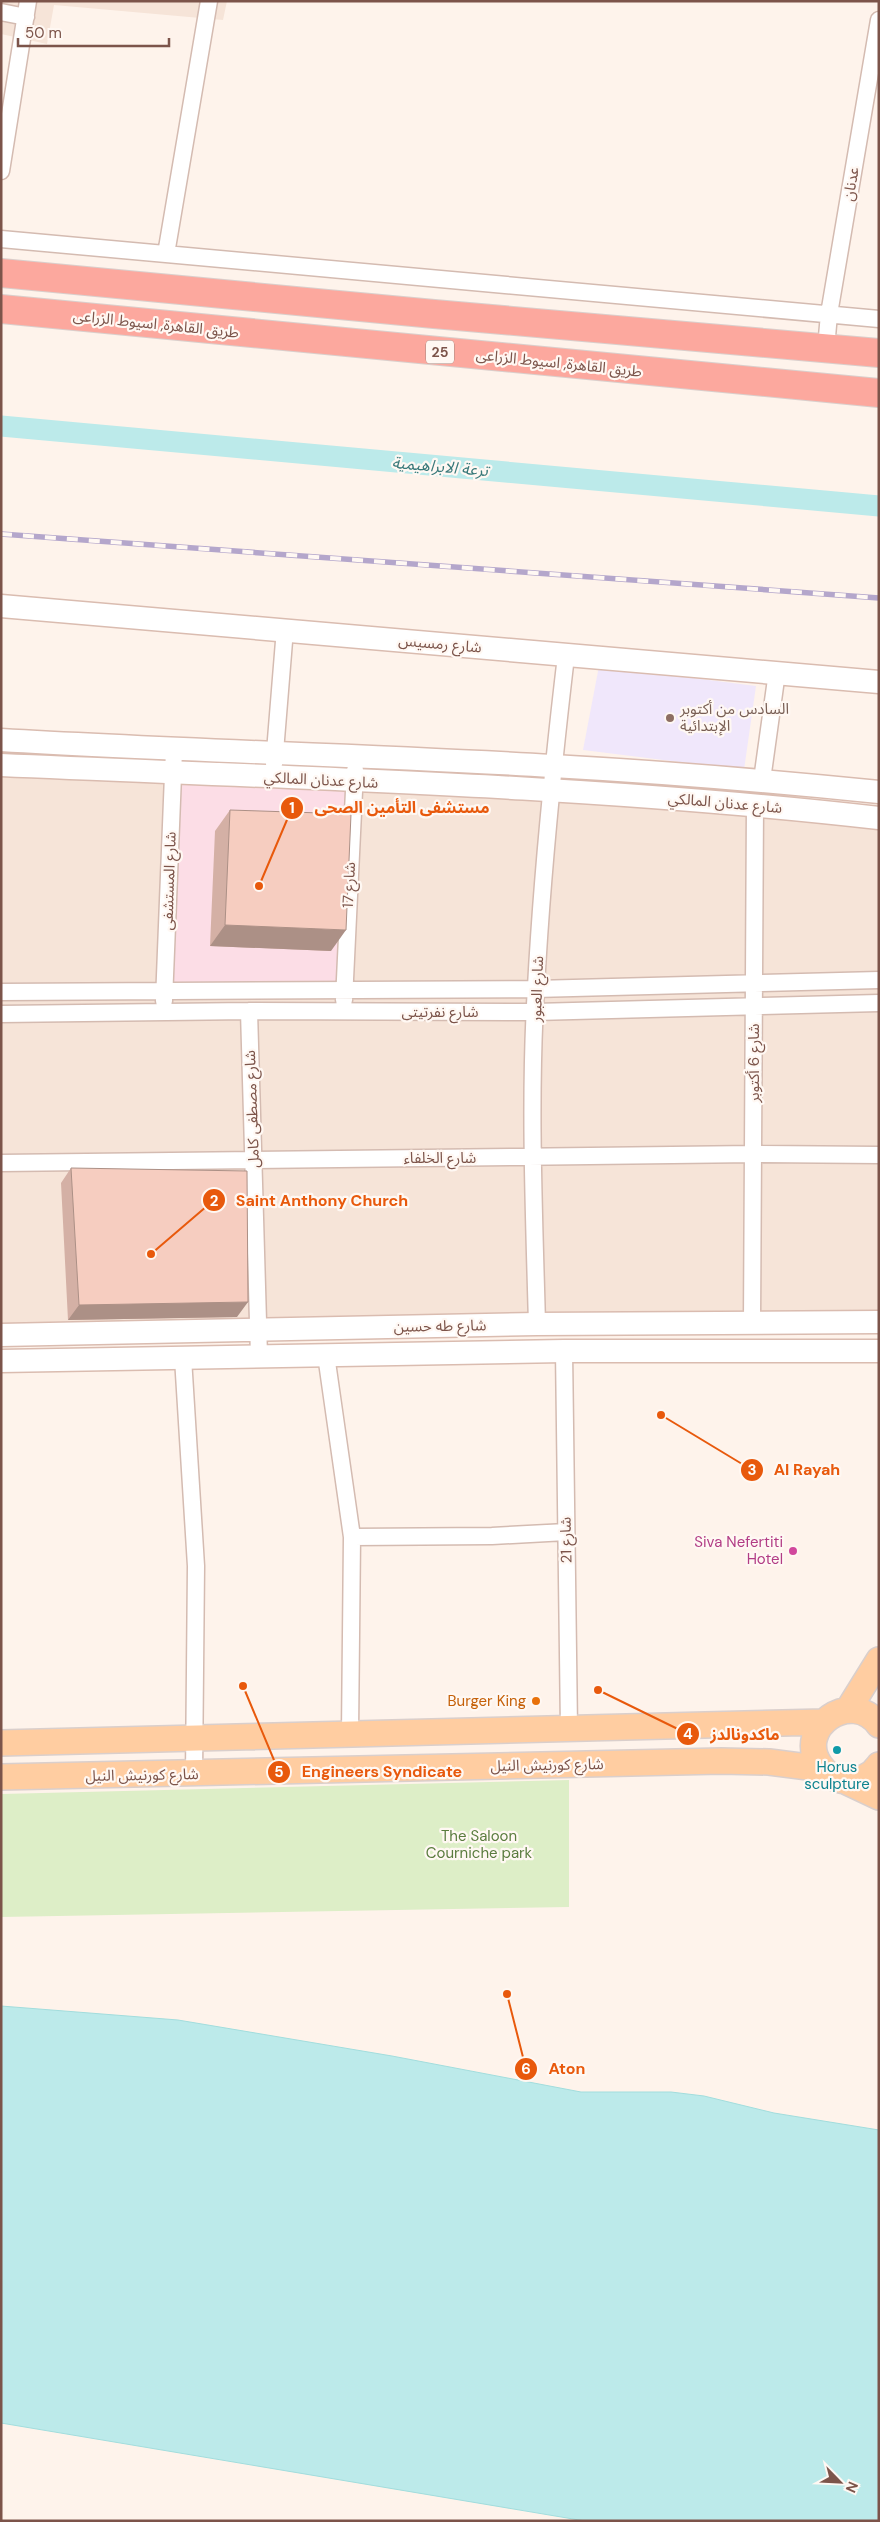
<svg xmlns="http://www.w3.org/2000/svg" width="880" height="2522" viewBox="0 0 880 2522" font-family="'DM Sans','Noto Sans Arabic',sans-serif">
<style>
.residential{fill:#f6e4d8}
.education{fill:#f0e7fb}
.medical{fill:#fcdde6}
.green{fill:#ddeec7}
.water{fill:#bceaea;stroke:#a2dddd}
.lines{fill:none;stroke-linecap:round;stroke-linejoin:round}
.canal{stroke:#bceaea;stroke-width:21}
.street-casing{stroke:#d4bbb1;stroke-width:19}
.secondary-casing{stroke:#dabcb0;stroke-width:25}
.primary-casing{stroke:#dacfcc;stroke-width:28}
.highway-casing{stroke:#dacfcc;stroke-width:30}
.street{stroke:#fff;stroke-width:16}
.secondary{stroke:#fff;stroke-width:22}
.primary{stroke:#ffcda1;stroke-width:25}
.highway{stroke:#fca89e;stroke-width:28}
.rail-casing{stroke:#b4a6cb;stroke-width:5.5}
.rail{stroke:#fff8f3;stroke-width:4;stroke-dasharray:11;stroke-linecap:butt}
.wall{fill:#d4b0a5}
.shaded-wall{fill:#ac9086}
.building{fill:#f6cdc0;stroke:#ac9086}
.education-dot{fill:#8d6e63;stroke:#fff8f3;stroke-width:2}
.hotel-dot{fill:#d1479c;stroke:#fff8f3;stroke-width:2}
.food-dot{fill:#e8710a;stroke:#fff8f3;stroke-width:2}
.culture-dot{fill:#0f9aa8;stroke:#fff8f3;stroke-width:2}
.labels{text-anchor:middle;stroke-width:4.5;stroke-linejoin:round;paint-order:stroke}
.shield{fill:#fff8f3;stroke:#a3857d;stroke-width:1}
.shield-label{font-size:14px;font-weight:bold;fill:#7c544a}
.street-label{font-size:15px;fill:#7c544a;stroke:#fff8f3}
.education-label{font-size:15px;fill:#785e54;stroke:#fff8f3;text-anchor:start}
.hotel-label{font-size:15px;fill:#b23c85;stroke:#fff8f3;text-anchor:end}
.food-label{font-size:15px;fill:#c56008;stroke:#fff8f3;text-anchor:end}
.culture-label{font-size:15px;fill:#0d838f;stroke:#fff8f3}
.park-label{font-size:15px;fill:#5a7c3e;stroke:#fff8f3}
.water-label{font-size:16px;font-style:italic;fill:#39797a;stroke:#fff8f3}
.leader{fill:none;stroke:#e8590c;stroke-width:2}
.callout-dot{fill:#e8590c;stroke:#fff8f3;stroke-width:2}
.mark-label{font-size:15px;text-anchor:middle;font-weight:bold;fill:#fff}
.callout-label{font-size:16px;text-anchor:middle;font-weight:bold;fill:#e8590c;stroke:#fff8f3;stroke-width:4.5;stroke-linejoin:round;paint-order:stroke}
</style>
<rect width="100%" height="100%" fill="#fef3eb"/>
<path class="residential" d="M1 1H227L223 20 54 5 47 44 1 34Z
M1 764 879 823V1323L1 1327Z"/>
<path class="education" d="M599 666 756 686 744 770 583 750Z"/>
<path class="medical" d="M174 774 352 784 343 988 166 989Z"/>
<path class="green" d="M569 1780V1907L1 1917V1794Z"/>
<path class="water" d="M1 2006 178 2020 392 2056 581 2092H671L704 2096 774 2113 879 2130V2521H585L1 2423Z"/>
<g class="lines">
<path class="canal" d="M1 426 879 506"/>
<g class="street-casing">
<path id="street" d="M1 12 26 17
M1 171 28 1
M1 239 879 319
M166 254 209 1
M826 348 829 314 879 20
M274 764 285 629
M762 780 777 672
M1 992 535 989 879 980
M344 1000 355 770
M164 1001 174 750
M249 1011 259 1356
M1 1014 249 1011 535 1012 879 1003
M1 1163 754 1154 879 1155
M752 1322 755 804
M537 1324C534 1212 529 1099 536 987 542 876 553 766 566 656
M564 1351 569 1729
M326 1355 352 1537 350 1733
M183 1358 196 1566 194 1774
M352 1537 492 1536 566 1532"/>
</g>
<g class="secondary-casing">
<path id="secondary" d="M1 606 879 682
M1 740C185 751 369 755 553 766 662 772 770 781 879 792
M1 765C294 778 588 785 879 818
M1 1335 537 1324 879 1322
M1 1361 564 1351H879"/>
</g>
<g class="primary-casing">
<path id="primary" d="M848 1710 879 1660
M879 1725C852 1688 794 1728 820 1765 826 1774 835 1780 846 1781 859 1781 871 1777 879 1765
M1 1743 823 1722
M1 1777 721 1761 769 1762 823 1769
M843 1780 879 1797"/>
</g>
<g class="highway-casing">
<path id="highway" d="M1 273 434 314 879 353
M1 309 879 393"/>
</g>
<use href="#street" class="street"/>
<use href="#secondary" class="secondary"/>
<use href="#primary" class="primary"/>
<use href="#highway" class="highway"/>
<g class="rail-casing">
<path id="rail" d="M1 534 879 598"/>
</g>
<use href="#rail" class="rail"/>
</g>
<path class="wall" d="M230 810 331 951 210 946 215 831Z
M71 1168 237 1317 68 1320 61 1183Z"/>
<path class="shaded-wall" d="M225 925 346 930 331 951 210 946Z
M248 1302 237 1317 68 1320 79 1305Z"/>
<path class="building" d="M230 810 351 814 346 930 225 925Z
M71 1168 247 1171 248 1302 79 1305Z"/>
<circle class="education-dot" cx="670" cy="718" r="5"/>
<circle class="hotel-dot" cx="793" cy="1551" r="5"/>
<circle class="food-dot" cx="536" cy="1701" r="5"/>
<circle class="culture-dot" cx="837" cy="1750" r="5"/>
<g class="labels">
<rect class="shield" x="426" y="340.5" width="28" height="23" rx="4"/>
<g class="shield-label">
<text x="440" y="357">25</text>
</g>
<g class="street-label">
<text transform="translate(851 184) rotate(-80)" y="5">عدنان</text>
<text transform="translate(156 324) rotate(6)" y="5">طريق القاهرة, اسيوط الزراعى</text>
<text transform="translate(559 363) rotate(6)" y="5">طريق القاهرة, اسيوط الزراعى</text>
<text transform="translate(440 644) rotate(5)" y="5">شارع رمسيس</text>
<text transform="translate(321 780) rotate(3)" y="5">شارع عدنان المالكي</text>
<text transform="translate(725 803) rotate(5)" y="5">شارع عدنان المالكي</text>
<text transform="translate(169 881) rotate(-88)" y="5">شارع المستشفى</text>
<text transform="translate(349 885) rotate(-87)" y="5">شارع 17</text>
<text transform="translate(537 989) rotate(-88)" y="5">شارع العبور</text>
<text x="440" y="1017">شارع نفرتيتى</text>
<text transform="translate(754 1063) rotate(-90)" y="5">شارع 6 أكتوبر</text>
<text transform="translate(252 1109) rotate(-92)" y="5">شارع مصطفى كامل</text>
<text x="440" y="1163">شارع الخلفاء</text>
<text transform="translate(440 1326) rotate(-1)" y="5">شارع طه حسين</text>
<text transform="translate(566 1540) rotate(-91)" y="5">شارع 21</text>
<text transform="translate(547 1765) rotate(-1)" y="5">شارع كورنيش النيل</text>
<text transform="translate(142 1775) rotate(-1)" y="5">شارع كورنيش النيل</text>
</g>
<g class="education-label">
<text x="680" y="714">السادس من أكتوبر<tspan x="680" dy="17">الإبتدائية</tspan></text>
</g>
<g class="hotel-label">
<text x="783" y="1547">Siva Nefertiti<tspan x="783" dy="17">Hotel</tspan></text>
</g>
<g class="food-label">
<text x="526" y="1706">Burger King</text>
</g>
<g class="culture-label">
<text x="837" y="1772">Horus<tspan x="837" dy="17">sculpture</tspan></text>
</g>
<g class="park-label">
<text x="479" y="1841">The Saloon<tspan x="479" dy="17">Courniche park</tspan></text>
</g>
<g class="water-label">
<text transform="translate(440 466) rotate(5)" y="6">ترعة الابراهيمية</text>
</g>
</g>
<path class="leader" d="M259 886L292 808M151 1254L214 1200M661 1415L752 1470M598 1690L688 1734M243 1686L279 1772M507 1994L526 2069"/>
<g class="callout-dot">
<circle cx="259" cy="886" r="5"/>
<circle cx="151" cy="1254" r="5"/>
<circle cx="661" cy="1415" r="5"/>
<circle cx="598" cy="1690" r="5"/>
<circle cx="243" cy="1686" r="5"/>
<circle cx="507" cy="1994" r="5"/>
<circle cx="292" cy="808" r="12"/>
<circle cx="214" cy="1200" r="12"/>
<circle cx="752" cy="1470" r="12"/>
<circle cx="688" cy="1734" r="12"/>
<circle cx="279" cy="1772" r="12"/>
<circle cx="526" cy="2069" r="12"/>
</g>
<g class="mark-label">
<text x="292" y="813">1</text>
<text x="214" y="1206">2</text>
<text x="752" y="1475">3</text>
<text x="688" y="1739">4</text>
<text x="279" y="1777">5</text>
<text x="526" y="2074">6</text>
</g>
<g class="callout-label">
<text x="402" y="813">مستشفى التأمين الصحى</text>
<text x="322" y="1206">Saint Anthony Church</text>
<text x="807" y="1475">Al Rayah</text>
<text x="745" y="1740">ماكدونالدز</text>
<text x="382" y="1777">Engineers Syndicate</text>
<text x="567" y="2074">Aton</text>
</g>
<rect width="880" height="2522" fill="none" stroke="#7c544a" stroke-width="5"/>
<g transform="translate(840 2482) rotate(114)" stroke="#fff8f3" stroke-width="4" paint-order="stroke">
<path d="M0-4L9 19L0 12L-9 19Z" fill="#7c544a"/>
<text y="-8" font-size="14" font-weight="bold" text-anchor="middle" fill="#7c544a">N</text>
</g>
<path d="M18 38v8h151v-8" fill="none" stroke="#7c544a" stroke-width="2.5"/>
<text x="25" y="38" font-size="15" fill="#7c544a" stroke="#fff8f3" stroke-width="4" paint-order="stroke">50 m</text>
</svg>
